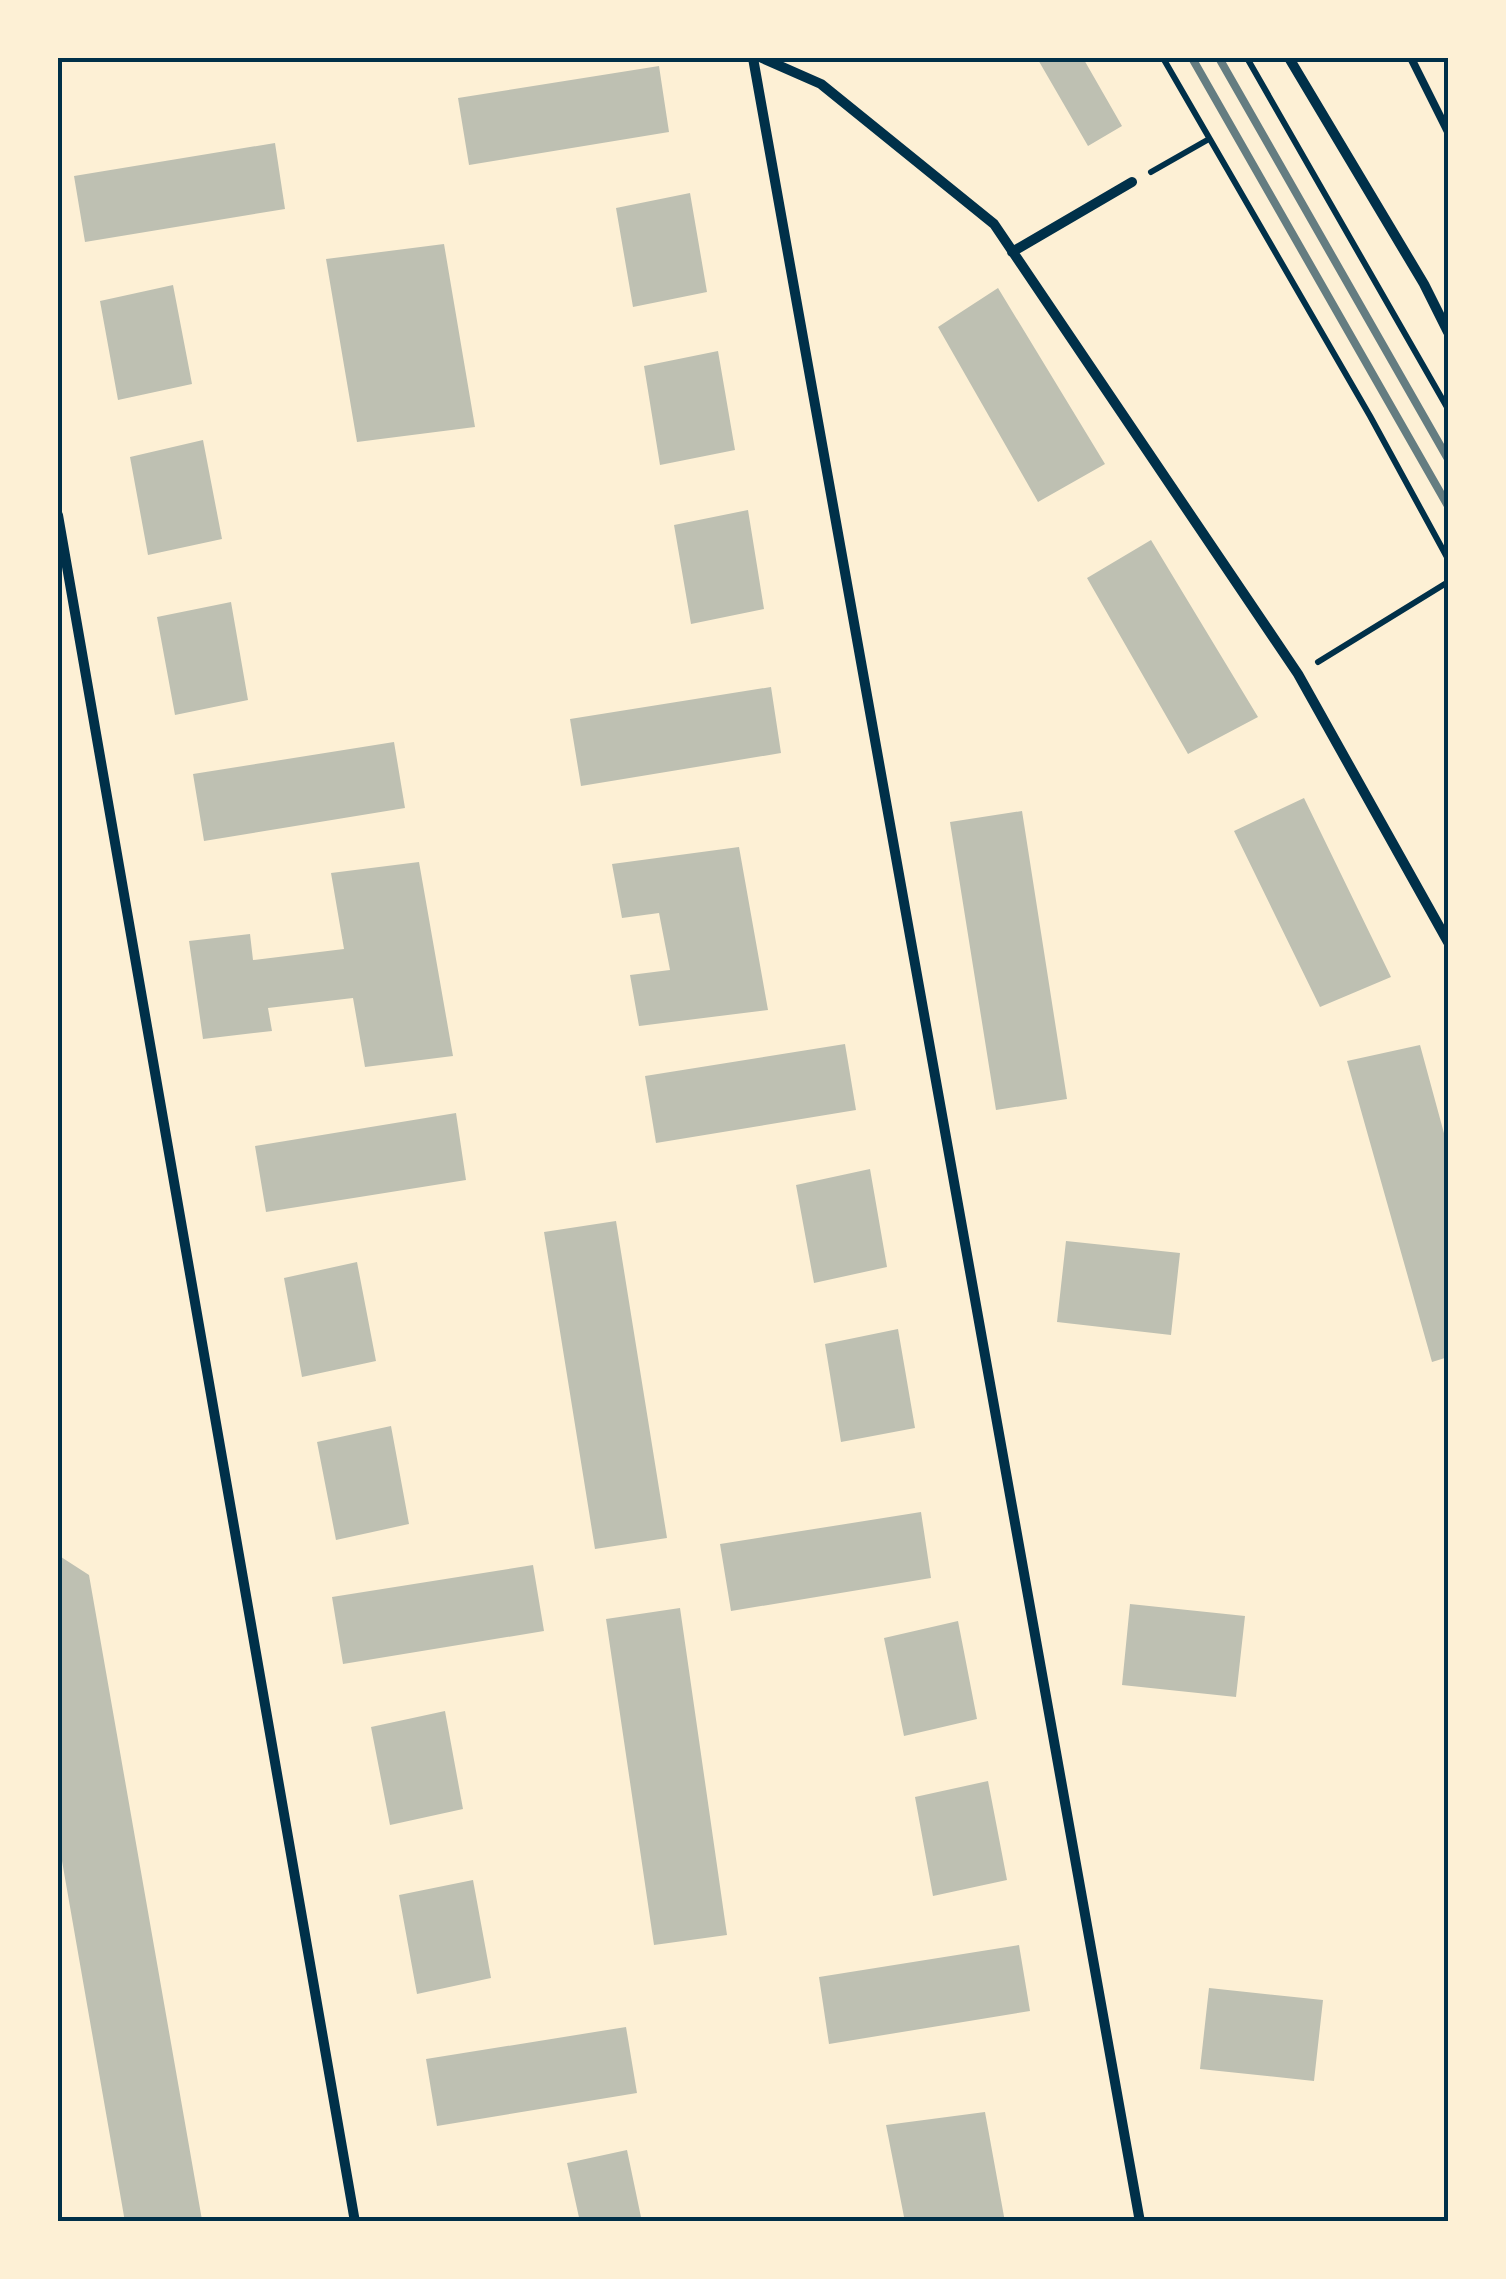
<svg xmlns="http://www.w3.org/2000/svg" width="1506" height="2279" viewBox="0 0 1506 2279" font-family="Lora,serif">
<style>
.building{fill:#bec0b2}
.lines{fill:none;stroke-linecap:round;stroke-linejoin:round}
.path{stroke:#003049;stroke-width:6}
.service{stroke:#003049;stroke-width:8}
.minor{stroke:#003049;stroke-width:10}
.rail{stroke:#657d81;stroke-width:8}
.neatline{fill:none;stroke:#003049;stroke-width:4}
</style>
<rect width="100%" height="100%" fill="#fdf0d5"/>
<path class="building" d="M1037 58H1083L1122 126 1088 146Z
M659 66 669 132 469 165 458 98Z
M275 143 285 209 85 242 74 176Z
M690 193 707 292 633 307 616 208Z
M444 244 475 427 357 442 326 259Z
M173 285 192 384 118 400 100 301Z
M998 288 1105 464 1038 502 938 327Z
M718 351 735 450 660 465 644 366Z
M203 440 222 539 148 555 130 457Z
M748 510 764 609 691 624 674 525Z
M1151 540 1258 717 1188 754 1087 578Z
M231 602 248 700 175 715 157 617Z
M771 687 781 753 581 786 570 719Z
M394 742 405 808 204 841 193 774Z
M1304 798 1391 977 1320 1007 1234 831Z
M1022 811 1067 1099 996 1110 950 822Z
M739 847 768 1010 639 1026 630 975 670 970 659 913 622 918 612 864Z
M419 862 453 1056 365 1067 353 998 268 1008 272 1031 203 1039 189 941 250 934 253 960 344 949 331 873Z
M845 1044 856 1110 656 1143 645 1076Z
M1420 1045 1448 1148V1357L1432 1362 1347 1061Z
M456 1113 466 1180 266 1212 255 1146Z
M870 1169 887 1267 814 1283 796 1185Z
M616 1221 667 1538 595 1549 544 1232Z
M1066 1241 1180 1253 1171 1335 1057 1322Z
M357 1262 376 1361 302 1377 284 1278Z
M898 1329 915 1428 841 1442 825 1344Z
M391 1426 409 1524 336 1540 317 1442Z
M921 1512 931 1578 731 1611 720 1544Z
M58 1555 89 1575 202 2220 125 2222 58 1838Z
M533 1565 544 1631 343 1664 332 1597Z
M1130 1604 1245 1616 1236 1697 1122 1685Z
M680 1608 727 1935 654 1945 606 1619Z
M958 1621 977 1719 904 1736 884 1638Z
M445 1711 463 1809 390 1825 371 1727Z
M988 1781 1007 1880 933 1896 915 1797Z
M473 1880 491 1978 417 1994 399 1895Z
M1019 1945 1030 2011 829 2044 819 1977Z
M1209 1988 1323 2000 1314 2081 1200 2069Z
M626 2027 637 2093 437 2126 426 2059Z
M985 2112 1005 2222H905L886 2125Z
M627 2150 642 2222H580L567 2163Z"/>
<g class="lines">
<path class="path" d="M1163 58 1370 416 1448 559
M1247 58 1448 409
M1151 172 1209 139
M1318 662 1448 582"/>
<path class="service" d="M1411 58 1448 132"/>
<path class="minor" d="M753 58 1140 2222
M762 58 821 84 994 224 1298 674 1448 942
M1289 58 1424 284 1448 332
M1012 252 1132 182
M58 515 355 2222"/>
<path class="rail" d="M1192 58 1448 506
M1219 58 1448 459"/>
</g>
<rect width="1506" height="2279" fill="none" stroke="#fdf0d5" stroke-width="120"/>
<rect x="60" y="60" width="1386" height="2159" class="neatline"/>
</svg>
